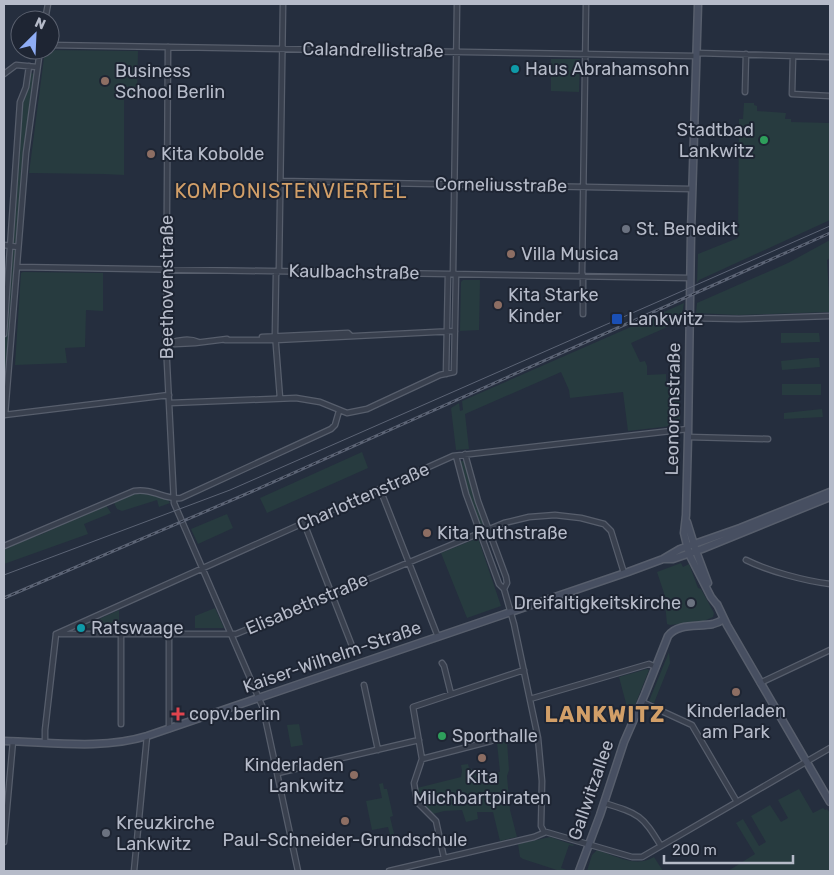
<svg xmlns="http://www.w3.org/2000/svg" width="834" height="875" viewBox="0 0 834 875" font-family="Rubik,sans-serif">
<style>
.green{fill:#273b3f}
.lines{fill:none;stroke-linecap:round;stroke-linejoin:round}
.street-casing{stroke:#575e6c;stroke-width:7}
.secondary-casing{stroke:#575e6c;stroke-width:9}
.street{stroke:#39404e;stroke-width:4.5}
.secondary{stroke:#474f61;stroke-width:6}
.tram{stroke:#5c6475;stroke-width:1}
.rail-casing{stroke:#5c6475;stroke-width:3}
.rail{stroke:#1e2533;stroke-width:1;stroke-dasharray:4;stroke-linecap:butt}
.culture-dot{fill:#0f9aa8;stroke:#1e2533;stroke-width:2}
.education-dot{fill:#8d6e63;stroke:#1e2533;stroke-width:2}
.leisure-dot{fill:#2e9e5b;stroke:#1e2533;stroke-width:2}
.worship-dot{fill:#6b7280;stroke:#1e2533;stroke-width:2}
.transit-dot{fill:#1a4fb4;stroke:#1e2533;stroke-width:2}
.health-dot{fill:#e0444e;stroke:#1e2533;stroke-width:2}
.labels{text-anchor:middle;stroke-width:4;stroke-linejoin:round;paint-order:stroke}
.street-label{font-size:18px;fill:#b6bbc9;stroke:#1e2533}
.poi-label{font-size:18px;fill:#b6bbc9;stroke:#1e2533;text-anchor:start}
.quarter-label{font-size:20px;letter-spacing:1px;fill:#d29f68;stroke:#1e2533}
.district-label{font-size:22px;font-weight:bold;letter-spacing:1px;fill:#d29f68;stroke:#1e2533}
</style>
<rect width="100%" height="100%" fill="#252e3e"/>
<path class="green" d="M45 50 138 51 137 94H124V175L104 174 29 173Z
M551 59H580L579 92 551 91Z
M30 73 35 74 26 131 17 243H12L22 100Z
M744 103H754V105L757 106V111L786 113 785 119H791V122L830 123V220L699 280 697 283 698 254 738 238 739 119H743Z
M830 240V258L827 260 830 312 737 315 696 313 697 303 788 263Z
M14 248 16 249 4 405V358L11 249Z
M23 272 103 273V311L86 310 85 347 65 348 67 363 15 365 21 273Z
M463 280H480L479 330 460 331 461 282Z
M684 303 681 321 631 343 640 362 645 361 647 366V375L666 374V387H677V378L680 377V425L628 431 623 392 570 398 569 390 561 372 465 414 469 449 456 450 451 408 459 403 460 411 463 410 462 401 649 319 652 320 655 316Z
M781 333H819L820 342 781 343Z
M810 358H819L820 367 782 370 781 361Z
M782 384H821V395H782Z
M822 409 823 417 784 419V413Z
M362 452 368 468 267 513 260 498Z
M460 461H465L475 498 485 524 480 526 467 492Z
M137 492H148L167 498 170 503 159 507 157 500 122 511 117 509 114 503 116 501Z
M106 505 111 513 84 524 88 534 4 564V548L42 534Z
M227 514 233 528 198 544 191 529Z
M478 538 501 606 467 618 441 553Z
M681 563 683 567 689 564 698 588 701 589 714 613 713 617 704 621 670 625 667 624 664 593 657 572Z
M215 608 224 628H195V616Z
M119 610V628H87L86 625Z
M669 652 670 663 654 703 649 701Z
M647 669 649 670 633 710 627 707 619 677Z
M299 724 303 745 291 747 287 725Z
M507 741 509 770 507 776 510 810 517 837 500 841 493 812H477L478 819 466 822 462 810 444 811 433 814 419 800 417 788 461 777 462 771 461 765 468 764 469 768 488 774 500 772 497 743Z
M383 783 384 789H387L393 816 390 817 396 842H392L388 827 372 830 366 801 382 798 379 784Z
M799 789 813 813 823 808 825 810 827 809 830 813V871H728L755 854 736 823 743 819 759 846 766 842 751 816 770 805 781 822 788 818 778 800Z
M550 837 574 845 573 846 569 845 561 868 569 871H560L523 859 520 857 518 844Z
M597 850C616 856 636 868 654 857L663 871H587L592 855Z"/>
<g class="lines">
<g class="street-casing">
<path id="street" d="M45 20 48 4
M50 45 696 56
M168 47 166 343 174 503 263 708 298 871
M697 53 830 57
M793 56 792 94 830 96
M4 74 16 65 37 67
M745 92 746 54
M281 181 692 189
M4 245 18 247
M17 267 690 278
M453 274 457 4
M583 314V276L582 273 586 4
M689 318 739 319 830 316
M4 334 20 102 26 87 29 66
M262 337 348 333 350 335
M225 340H276L455 331
M170 343C178 340 190 338 198 342
M171 343 175 344 195 343 227 339
M446 374 448 274
M280 398 275 333 276 275 279 269 283 4
M170 403 296 398 320 402 347 413 367 409 440 375 454 372 456 274
M4 415 169 395
M5 415 26 153 40 50
M688 437 768 439
M465 454 478 501 506 577 507 583 504 589
M456 456 466 494 499 584 504 589 514 624 538 738 542 781 541 826 544 832
M380 489 438 637
M304 523 352 646
M4 546 134 491C153 488 165 500 181 498L331 429 335 425 339 411
M746 560C768 571 805 581 830 584
M169 633V729
M56 634 453 456 688 429
M60 634H236L504 523 529 517 555 515 581 518 604 524 611 531 624 573
M442 663 444 666 451 694
M760 683 830 650
M364 685 378 750
M530 699 649 664 656 667
M642 702 692 725 737 802
M121 724V633
M45 742V730L56 634
M422 759 491 741
M278 773 419 740
M604 803C640 814 642 815 661 846
M4 842 13 741
M444 858 436 821 417 802 414 783 422 759 413 707 524 670
M134 871 147 736
M389 871 534 837 546 832 632 857H642L830 748"/>
</g>
<g class="secondary-casing">
<path id="secondary" d="M698 4 691 233 688 437 686 515 684 533 689 554 711 597 718 606
M687 522 696 551 708 583
M664 559H673L702 549 830 497
M717 604 727 625 830 802
M4 741C51 742 101 750 147 736L628 572 663 559 680 549 740 528 830 492
M579 871 600 815 624 742 645 694 668 636C677 623 698 627 713 624 717 623 721 621 724 619"/>
</g>
<use href="#street" class="street"/>
<use href="#secondary" class="secondary"/>
<path class="tram" d="M4 575 230 490 830 226"/>
<g class="rail-casing">
<path id="rail" d="M4 598 253 491 830 233"/>
</g>
<use href="#rail" class="rail"/>
</g>
<g class="culture-dot">
<circle cx="515" cy="69" r="5"/>
<circle cx="81" cy="628" r="5"/>
</g>
<g class="education-dot">
<circle cx="105" cy="81" r="5"/>
<circle cx="151" cy="154" r="5"/>
<circle cx="511" cy="254" r="5"/>
<circle cx="498" cy="305" r="5"/>
<circle cx="427" cy="533" r="5"/>
<circle cx="736" cy="692" r="5"/>
<circle cx="482" cy="758" r="5"/>
<circle cx="354" cy="775" r="5"/>
<circle cx="345" cy="821" r="5"/>
</g>
<g class="leisure-dot">
<circle cx="764" cy="140" r="5"/>
<circle cx="442" cy="736" r="5"/>
</g>
<g class="worship-dot">
<circle cx="626" cy="229" r="5"/>
<circle cx="691" cy="603" r="5"/>
<circle cx="106" cy="833" r="5"/>
</g>
<rect class="transit-dot" x="611" y="313" width="12" height="12" rx="2.5"/>
<path class="health-dot" d="M175.5 706.5h5v5h5v5h-5v5h-5v-5h-5v-5h5z"/>
<g class="labels">
<g class="street-label">
<text transform="translate(373 50) rotate(1)" y="6">Calandrellistraße</text>
<text transform="translate(501 185) rotate(1)" y="6">Corneliusstraße</text>
<text transform="translate(354 272) rotate(1)" y="6">Kaulbachstraße</text>
<text transform="translate(167 287) rotate(-90)" y="6">Beethovenstraße</text>
<text transform="translate(673 409) rotate(-89)" y="6">Leonorenstraße</text>
<text transform="translate(363 497) rotate(-24)" y="6">Charlottenstraße</text>
<text transform="translate(307 604) rotate(-23)" y="6">Elisabethstraße</text>
<text transform="translate(332 657) rotate(-19)" y="6">Kaiser-Wilhelm-Straße</text>
<text transform="translate(591 790) rotate(-71)" y="6">Gallwitzallee</text>
</g>
<g class="poi-label">
<text x="525" y="75">Haus Abrahamsohn</text>
<text x="115" y="77">Business<tspan x="115" dy="21">School Berlin</tspan></text>
<text x="754" y="136" text-anchor="end">Stadtbad<tspan x="754" dy="21">Lankwitz</tspan></text>
<text x="161" y="160">Kita Kobolde</text>
<text x="636" y="235">St. Benedikt</text>
<text x="521" y="260">Villa Musica</text>
<text x="508" y="301">Kita Starke<tspan x="508" dy="21">Kinder</tspan></text>
<text x="628" y="325">Lankwitz</text>
<text x="437" y="539">Kita Ruthstraße</text>
<text x="681" y="609" text-anchor="end">Dreifaltigkeitskirche</text>
<text x="91" y="634">Ratswaage</text>
<text x="736" y="717" text-anchor="middle">Kinderladen<tspan x="736" dy="21">am Park</tspan></text>
<text x="189" y="720">copv.berlin</text>
<text x="452" y="742">Sporthalle</text>
<text x="344" y="771" text-anchor="end">Kinderladen<tspan x="344" dy="21">Lankwitz</tspan></text>
<text x="482" y="783" text-anchor="middle">Kita<tspan x="482" dy="21">Milchbartpiraten</tspan></text>
<text x="116" y="829">Kreuzkirche<tspan x="116" dy="21">Lankwitz</tspan></text>
<text x="345" y="846" text-anchor="middle">Paul-Schneider-Grundschule</text>
</g>
<g class="quarter-label">
<text x="291" y="198">KOMPONISTENVIERTEL</text>
</g>
<g class="district-label">
<text x="605" y="722">LANKWITZ</text>
</g>
</g>
<rect width="834" height="875" fill="none" stroke="#b6bbc9" stroke-width="10"/>
<g transform="translate(35 35) rotate(24)"><circle r="24" fill="#1e2533" stroke="#5b616f"/>
<path d="M0-4L9 19L0 12L-9 19Z" fill="#8fadf5"/>
<text y="-8" font-size="14" font-weight="bold" text-anchor="middle" fill="#b6bbc9">N</text>
</g>
<path d="M664 855v8h129v-8" fill="none" stroke="#b6bbc9" stroke-width="2.5"/>
<text x="672" y="855" font-size="15" fill="#b6bbc9" stroke="#1e2533" stroke-width="4" paint-order="stroke">200 m</text>
</svg>
